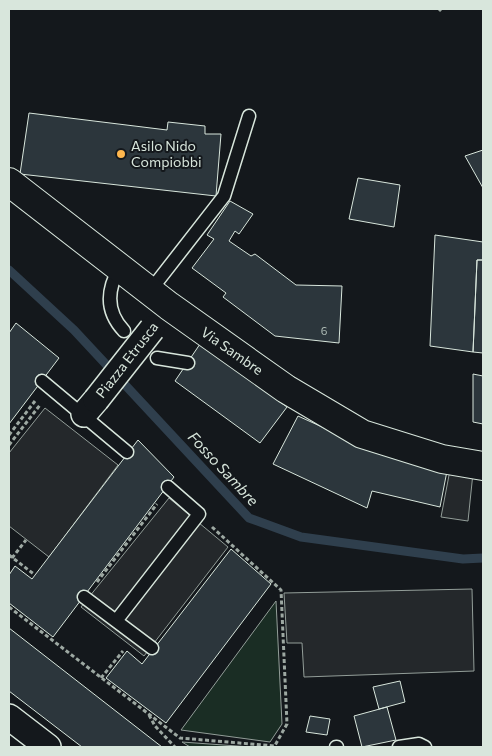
<svg xmlns="http://www.w3.org/2000/svg" width="492" height="756" viewBox="0 0 492 756" font-family="Commissioner,sans-serif">
<style>
.green{fill:#1a2d24;stroke:#939e99}
.parking{fill:#24282b;stroke:#939e99}
.lines{fill:none;stroke-linecap:round;stroke-linejoin:round}
.stream{stroke:#2f3f4d;stroke-width:9}
.building{fill:#2c363c;stroke:#d8e6dc}
.lane-casing{stroke:#d8e6dc;stroke-width:15}
.street-casing{stroke:#d8e6dc;stroke-width:28}
.secondary-casing{stroke:#d8e6dc;stroke-width:30}
.path{stroke:#9da8a2;stroke-width:3;stroke-dasharray:4 2.5;stroke-linecap:butt}
.lane{stroke:#14181c;stroke-width:12}
.street{stroke:#14181c;stroke-width:25}
.secondary{stroke:#14181c;stroke-width:28}
.street-bridge-casing{stroke:#d8e6dc;stroke-width:28;stroke-linecap:butt}
.street-bridge{stroke:#14181c;stroke-width:25}
.poi-dot{fill:#ffb74d;stroke:#14181c;stroke-width:2}
.labels{text-anchor:middle;stroke-width:4;stroke-linejoin:round;paint-order:stroke}
.number-label{font-size:11px;fill:#adbab4}
.poi-label{font-size:14px;fill:#d8e6dc;stroke:#14181c;text-anchor:start}
.street-label{font-size:14px;fill:#d8e6dc;stroke:#14181c}
.water-label{font-size:15px;font-style:italic;fill:#d8e6dc;stroke:#14181c}
</style>
<rect width="100%" height="100%" fill="#14181c"/>
<path class="green" d="M276 601 282 724 270 742 181 730Z
M182 742 251 747H190Z"/>
<path class="parking" d="M45 408 118 465 49 557 9 526V453Z
M450 470 473 473 468 521 441 517Z
M169 498 228 547 144 656 81 607Z
M472 589 474 671 304 677 302 643H287L284 593Z"/>
<g class="lines">
<path class="stream" d="M9 270 74 330 249 518 301 537 463 559 483 558"/>
</g>
<path class="building" d="M29 113 167 130 168 122 205 126V134H221L216 196 20 174Z
M483 150V188L465 156Z
M358 178 400 185 394 227 349 219Z
M230 201 253 214 239 234 235 231 229 241 251 256 255 254 296 285 342 286 339 343 275 336 223 297 226 293 192 268 214 239 207 235Z
M435 235 483 242V260H477L473 352 430 346Z
M477 260H483V353L473 352Z
M16 323 59 358 9 424V333Z
M200 344 287 407 260 443 175 381Z
M473 374 483 376V424L473 422Z
M298 416 375 451 447 471 440 507 372 491 367 508 273 464Z
M138 440 174 477 53 637 9 603V575L15 566 32 579Z
M231 549 271 584 166 723 106 678 127 651 142 664Z
M9 628 162 747H82L9 691Z
M400 681 405 702 379 709 373 687Z
M387 707 396 740 362 747 354 716Z
M310 716 330 719 327 735 306 732Z"/>
<g class="lines">
<g class="lane-casing">
<path id="lane" d="M120 267C107 289 105 311 124 331
M150 291 224 196 249 116
M157 358 188 363
M42 381 127 452
M84 597 152 648
M116 621 199 514 168 487
M336 747H337
M399 747 419 744 425 747"/>
</g>
<g class="street-casing">
<path id="street" d="M84 414 96 400
M9 717 48 747"/>
</g>
<g class="secondary-casing">
<path id="secondary" d="M9 182 169 306 286 389 362 434 442 459 483 466"/>
</g>
<path class="path" d="M439 11 441 9
M9 435 35 401
M9 445 40 405
M212 527 281 590 287 724 274 747
M9 555 35 575
M12 558 26 540
M97 582 157 504
M9 607 180 738 275 746
M101 678 123 651
M149 715 155 726 175 747"/>
<use href="#lane" class="lane"/>
<use href="#street" class="street"/>
<use href="#secondary" class="secondary"/>
<g class="street-bridge-casing">
<path id="street-bridge" d="M96 400 152 329"/>
</g>
<use href="#street-bridge" class="street-bridge"/>
</g>
<circle class="poi-dot" cx="121" cy="154" r="5"/>
<g class="labels">
<g class="number-label">
<text x="324" y="335">6</text>
</g>
<g class="poi-label">
<text x="131" y="151">Asilo Nido<tspan x="131" dy="16">Compiobbi</tspan></text>
</g>
<g class="street-label">
<text transform="translate(232 351) rotate(35)" y="5">Via Sambre</text>
<text transform="translate(127 360) rotate(-52)" y="5">Piazza Etrusca</text>
</g>
<g class="water-label">
<text transform="translate(223 469) rotate(47)" y="5">Fosso Sambre</text>
</g>
</g>
<rect width="492" height="756" fill="none" stroke="#d8e6dc" stroke-width="20"/>
</svg>
